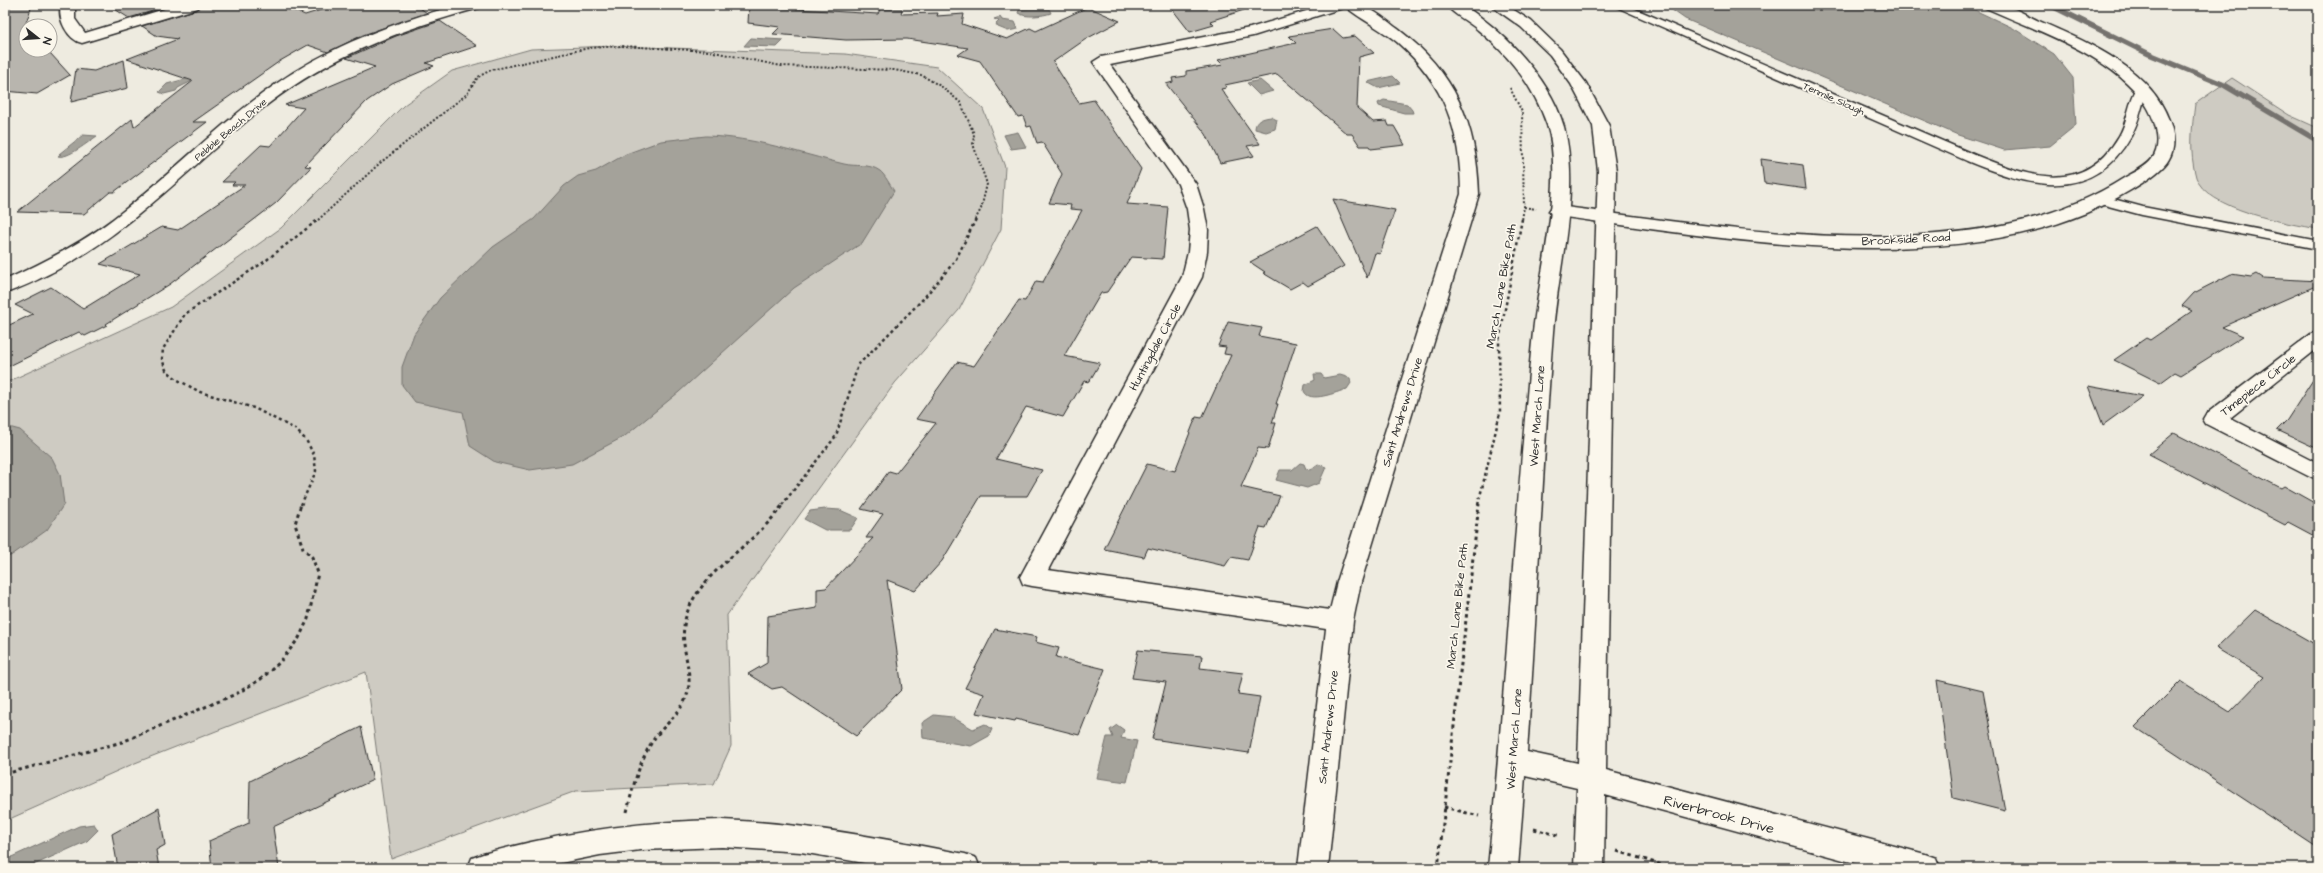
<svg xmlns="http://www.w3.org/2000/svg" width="2323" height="873" viewBox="0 0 2323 873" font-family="'Architects Daughter',sans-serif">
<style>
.green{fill:#cecbc2;stroke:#7c7b76}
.water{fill:#a4a29a;stroke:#74726e}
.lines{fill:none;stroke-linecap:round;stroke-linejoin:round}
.stream{stroke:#74726e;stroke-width:5.5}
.building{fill:#b8b5ae;stroke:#2b2b2b}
.lane-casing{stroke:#2b2b2b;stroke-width:3}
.street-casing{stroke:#2b2b2b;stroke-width:3}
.secondary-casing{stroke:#2b2b2b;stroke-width:3}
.path-far2{stroke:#2b2b2b;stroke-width:2;stroke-dasharray:2 2;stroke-linecap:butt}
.path-far1{stroke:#2b2b2b;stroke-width:2.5;stroke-dasharray:3 3;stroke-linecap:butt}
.path{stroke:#2b2b2b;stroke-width:3;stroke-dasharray:3.5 3.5;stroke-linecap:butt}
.lane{fill:#fbf7ec;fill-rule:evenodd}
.street{fill:#fbf7ec;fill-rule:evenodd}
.secondary{fill:#fbf7ec;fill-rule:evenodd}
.labels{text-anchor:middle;stroke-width:3.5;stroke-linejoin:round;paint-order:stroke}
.far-street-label{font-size:10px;fill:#2b2b2b;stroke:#fbf7ec}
.street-label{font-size:12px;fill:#2b2b2b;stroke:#fbf7ec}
.near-street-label{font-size:14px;fill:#2b2b2b;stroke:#fbf7ec}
</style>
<rect width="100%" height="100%" fill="#eeebe0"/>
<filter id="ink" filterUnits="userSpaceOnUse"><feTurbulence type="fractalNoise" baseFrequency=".025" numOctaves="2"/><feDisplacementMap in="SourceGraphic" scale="8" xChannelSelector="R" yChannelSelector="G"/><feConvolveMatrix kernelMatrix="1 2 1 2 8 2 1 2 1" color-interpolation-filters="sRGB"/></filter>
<g filter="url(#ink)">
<path class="green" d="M613 46 845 54 937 67 983 109 1005 167 1001 229 959 310 895 383 727 615 731 746 714 784 576 791 391 859 366 672 135 763 5 821V383L171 307 281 228 404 105 452 71 531 49Z
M2232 78 2289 115 2318 128V229C2289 224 2205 209 2196 177 2189 153 2192 127 2195 104Z"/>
<path class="water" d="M1665 5H1964L2013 28 2054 54 2073 78 2076 125 2050 146 2004 150 1958 135 1685 19Z
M1031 8 1049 9 1051 13C1043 16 1025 18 1018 13L1019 10Z
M1000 17 1002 20 1015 22 1018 29 1008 31 998 27 996 24 999 21 994 19Z
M751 38 784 40 777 47 744 46Z
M1393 76 1400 83 1378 88 1367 82Z
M193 77 194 80 178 88 176 91 164 94 159 92 167 84Z
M1260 80 1273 91 1259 95 1247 83Z
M1384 100 1407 104 1412 110 1413 113H1404L1379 106 1378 103Z
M1271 117 1277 120 1275 129 1266 132 1255 129C1255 120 1263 118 1271 117Z
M1018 132 1026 147 1011 149 1004 135Z
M83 135 97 136C88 142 68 159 58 156L61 154H59Z
M706 136C754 137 798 153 844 164 856 167 869 163 880 171 885 175 890 185 894 191L862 243 794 288 679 392 625 436 572 464 530 470 495 462 470 446 463 412 415 402 402 385V367L414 334 440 298 493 247 534 219 564 186 578 176 596 171 626 154 661 141Z
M1314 374H1321L1324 378 1340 375 1350 378 1351 383 1347 389C1337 392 1309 404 1304 391L1305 385 1315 380Z
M5 426 20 430 52 458 60 474 64 504 47 530 12 555 5 558Z
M1300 463 1304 464 1306 469 1310 470 1318 464 1326 467 1319 483 1307 488 1276 480 1280 470H1292Z
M825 509 840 510 858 518 850 530H825L804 519 810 511Z
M934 715 952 717 973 729 985 724 992 729 989 736 971 746 923 738 922 723Z
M1117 725 1124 730 1121 738 1137 741 1127 782 1097 778 1107 737H1113L1110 730Z
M94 824 98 830 87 841 27 868H5V860L79 826Z"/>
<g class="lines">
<path class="stream" d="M2050 5 2149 54 2222 84 2318 141"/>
</g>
<path class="building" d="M5 5H32L26 23V50H39L43 55 50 53 70 75 37 94 5 91V33L7 30Z
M108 5H173L129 18Z
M201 5H281L305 15 337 5H416L427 13 363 35 328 52 308 45 280 61 193 122H207L114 192H110L84 214 17 212 132 119 134 127 193 81 127 59 178 39 157 36 142 26 198 9Z
M1169 5H1243L1244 10 1210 21 1214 25 1190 32Z
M749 6 878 14 880 9H902L901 14 938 13 937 16 964 14 962 24 1007 39 1030 28 1036 31 1088 7 1120 21 1086 39 1053 62 1079 103 1094 100 1141 169 1127 204 1168 207 1163 259 1131 257 1107 292 1101 293 1064 356 1100 363 1089 382 1084 381 1063 417 1026 407 996 459 1042 470 1027 496H981L942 561 915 591 887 580 902 689 856 736 782 687 772 689 748 674 767 663 768 616 817 608V589L826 588 873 538H866L883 514 861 509 889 471 896 473 936 423 916 419 957 362 974 366 1019 300 1025 301 1036 281 1043 282 1082 210 1070 209 1071 205 1049 203 1062 174 1042 142 1037 143 1031 126 1027 127 1023 116 1018 117 980 61 958 55 968 48 907 39 846 40 773 34 780 27 748 23Z
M440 21 477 46 426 63 434 66 392 84 367 101 305 166 311 167 276 203 170 284 106 324 107 325 85 336 79 332 5 368V327L33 314 15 305 51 287 83 309 140 274 100 264 162 227 178 230 245 185H232L235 182H222L261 145 270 146 304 108 285 105 375 67 346 58 396 36Z
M1333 29 1343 38 1355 36 1374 53 1359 57 1357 108 1373 122 1387 121 1389 126H1394L1405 145 1371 149 1369 146H1360L1352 134H1347L1277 74 1225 85 1226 88 1221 89 1260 144 1247 146 1254 156 1220 163 1206 134 1166 84 1173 82 1172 78 1186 76V71L1223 65 1218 60 1296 43 1289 36Z
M124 60 128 88 71 102 76 69 94 71Z
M1761 159 1803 165 1806 189 1764 183Z
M1333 199 1395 210 1380 254 1375 253 1367 278Z
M1317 226 1344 266 1308 286 1303 282 1290 289 1263 273 1265 272 1250 262Z
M2231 274 2251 277 2257 274 2263 278 2318 281V285L2222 327 2243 336 2181 375 2175 372 2160 383 2114 360 2146 338 2150 340 2192 311 2182 306 2194 293Z
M1228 322 1262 328 1259 336 1296 343 1276 404H1278L1272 423H1276L1268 449 1258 448 1241 487 1280 496 1266 528 1260 527 1248 560 1231 557 1225 566 1148 548 1144 557 1104 549 1147 464 1175 471 1196 417 1202 418 1231 355 1224 354 1226 347 1218 346Z
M2318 372V449L2277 430 2287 420Z
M2088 386 2143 396 2103 425Z
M2174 433 2281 488 2284 486 2318 505V538L2288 522 2285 525 2149 454Z
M2255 610 2318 646V848L2135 727 2181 681 2230 712 2264 677 2216 648Z
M995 629 1037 637 1035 642 1059 648 1056 657 1105 669 1079 735 1016 719 1015 721 976 713 984 694 965 688Z
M1138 650 1202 656 1200 668 1243 673 1238 694 1260 697 1249 753 1152 739 1166 682 1132 678Z
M1937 680 1983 691 2005 811 1953 798Z
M361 727 373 780 273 827 279 868H212L209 841 249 823 250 781Z
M159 808 165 845 156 850 159 868H118L112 834Z"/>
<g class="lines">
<g class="lane-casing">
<path id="lane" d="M1612 5H1626L1975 155C2029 177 2083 197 2119 136 2128 122 2128 102 2137 88H2145L2147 90C2142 105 2139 122 2131 136 2091 206 2028 186 1967 161Z
M2102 196 2143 207 2318 241V249L2142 215 2097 203 2096 200Z"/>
</g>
<g class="street-casing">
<path id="street" d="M61 5H75V19L85 33 178 5H200L198 8 82 43C68 40 57 19 61 5Z
M458 5H481L479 8C404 28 330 56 268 104 196 159 137 228 55 271 39 279 22 288 5 293V280C43 263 80 244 113 219 169 177 218 124 276 84 330 46 395 22 458 5Z
M1326 5C1337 5 1353 2 1363 6 1375 10 1387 21 1398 29 1455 72 1477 124 1479 194L1361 582 1353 621 1328 868H1298L1326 629 1032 586 1023 584 1020 577 1182 277 1188 252 1190 230 1187 209 1178 184 1093 62 1101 57 1250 28ZM1346 7C1362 20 1381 29 1397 42 1445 84 1461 131 1461 194L1337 582 1330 610 1048 570 1202 277 1207 252 1208 230 1204 209 1196 184 1110 65 1253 36Z
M1984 5C1990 5 1997 4 2002 5 2014 7 2028 16 2039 21 2087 42 2150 68 2169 120 2174 133 2176 147 2169 159 2160 177 2105 205 2086 213 1933 277 1718 238 1558 216L1552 215 1549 211 1552 207 1558 206C1672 221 1787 240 1901 236 1979 233 2057 221 2124 178 2133 173 2146 167 2152 159 2164 143 2154 116 2144 102 2108 53 2039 32 1986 8Z
M2318 332V348L2230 418 2318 463V481L2206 424 2203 419 2206 414 2311 334Z
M722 820C805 823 884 839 965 854L976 858 980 868H893L801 852 722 847 641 850 600 855 536 868H468L472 858 483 854C562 832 641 821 722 820Z"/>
</g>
<g class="secondary-casing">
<path id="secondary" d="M1446 5C1451 5 1458 4 1462 5 1468 7 1474 13 1479 16 1514 42 1552 84 1564 127 1581 190 1558 268 1553 332 1542 472 1537 612 1527 752L1578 763 1598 171 1593 126 1571 84 1550 55 1521 27 1490 5H1506L1531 21 1560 49 1586 83 1609 126 1616 171 1606 770 1925 854 1936 858 1940 868H1873L1605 795 1604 868H1574L1577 788 1525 776 1518 868H1488C1506 690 1515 511 1533 332 1539 275 1565 178 1547 125 1534 87 1509 55 1478 30 1468 21 1454 15 1446 5Z"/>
</g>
<path class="path-far2" d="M1510 88 1522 112 1524 207 1522 220
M1524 207 1536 209
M318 220 380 163 467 94 478 77 491 70 589 48 622 46 709 51 781 66 894 70 921 75 942 87 961 103 974 134 973 144 987 184 981 209 975 220"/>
<path class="path-far1" d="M301 505 316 471 314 455 306 440 295 429 254 408 200 392 178 380 166 370 162 359 163 349 185 314 264 262 319 219
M782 505 836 436 858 365 923 299 955 261 976 219
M1478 505 1500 413 1499 341 1522 219"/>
<path class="path" d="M5 774 122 742 236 694 261 679 280 662 299 638 308 619 318 573 312 557 303 548 295 524 301 504
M1444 807 1479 816
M627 812C633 786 640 758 656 736 666 724 680 713 686 698 698 666 669 640 694 598 717 561 759 540 783 504
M1534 829 1561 836
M1617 851 1672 868
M1438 868 1479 504"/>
<use href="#lane" class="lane"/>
<use href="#street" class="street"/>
<use href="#secondary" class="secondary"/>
</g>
</g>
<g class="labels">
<g class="far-street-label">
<text transform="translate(1834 98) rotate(24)" y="4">Tenmile Slough</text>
<text transform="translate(230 129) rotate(-40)" y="4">Pebble Beach Drive</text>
</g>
<g class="street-label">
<text transform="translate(1906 239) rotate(-3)" y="4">Brookside Road</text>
<text transform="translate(1501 286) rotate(-80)" y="4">March Lane Bike Path</text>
<text transform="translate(1155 347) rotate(-62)" y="4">Huntingdale Circle</text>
<text transform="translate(2258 385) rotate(-38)" y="4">Timepiece Circle</text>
<text transform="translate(1402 412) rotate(-73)" y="4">Saint Andrews Drive</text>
<text transform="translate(1537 416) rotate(-86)" y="4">West March Lane</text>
<text transform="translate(1457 606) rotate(-84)" y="4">March Lane Bike Path</text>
<text transform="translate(1328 727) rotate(-84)" y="4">Saint Andrews Drive</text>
<text transform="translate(1514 739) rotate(-86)" y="4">West March Lane</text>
</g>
<g class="near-street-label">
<text transform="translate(1719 814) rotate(15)" y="5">Riverbrook Drive</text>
</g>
</g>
<rect width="2323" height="873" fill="none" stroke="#fbf7ec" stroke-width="20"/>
<rect x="10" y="10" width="2303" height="853" fill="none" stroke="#2b2b2b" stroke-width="1.5" filter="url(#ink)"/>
<g transform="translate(38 38) rotate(107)"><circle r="19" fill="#fbf7ec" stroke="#a8a59f"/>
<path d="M0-3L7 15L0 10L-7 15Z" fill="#2b2b2b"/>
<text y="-6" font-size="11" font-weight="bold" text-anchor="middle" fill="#2b2b2b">N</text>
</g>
</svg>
